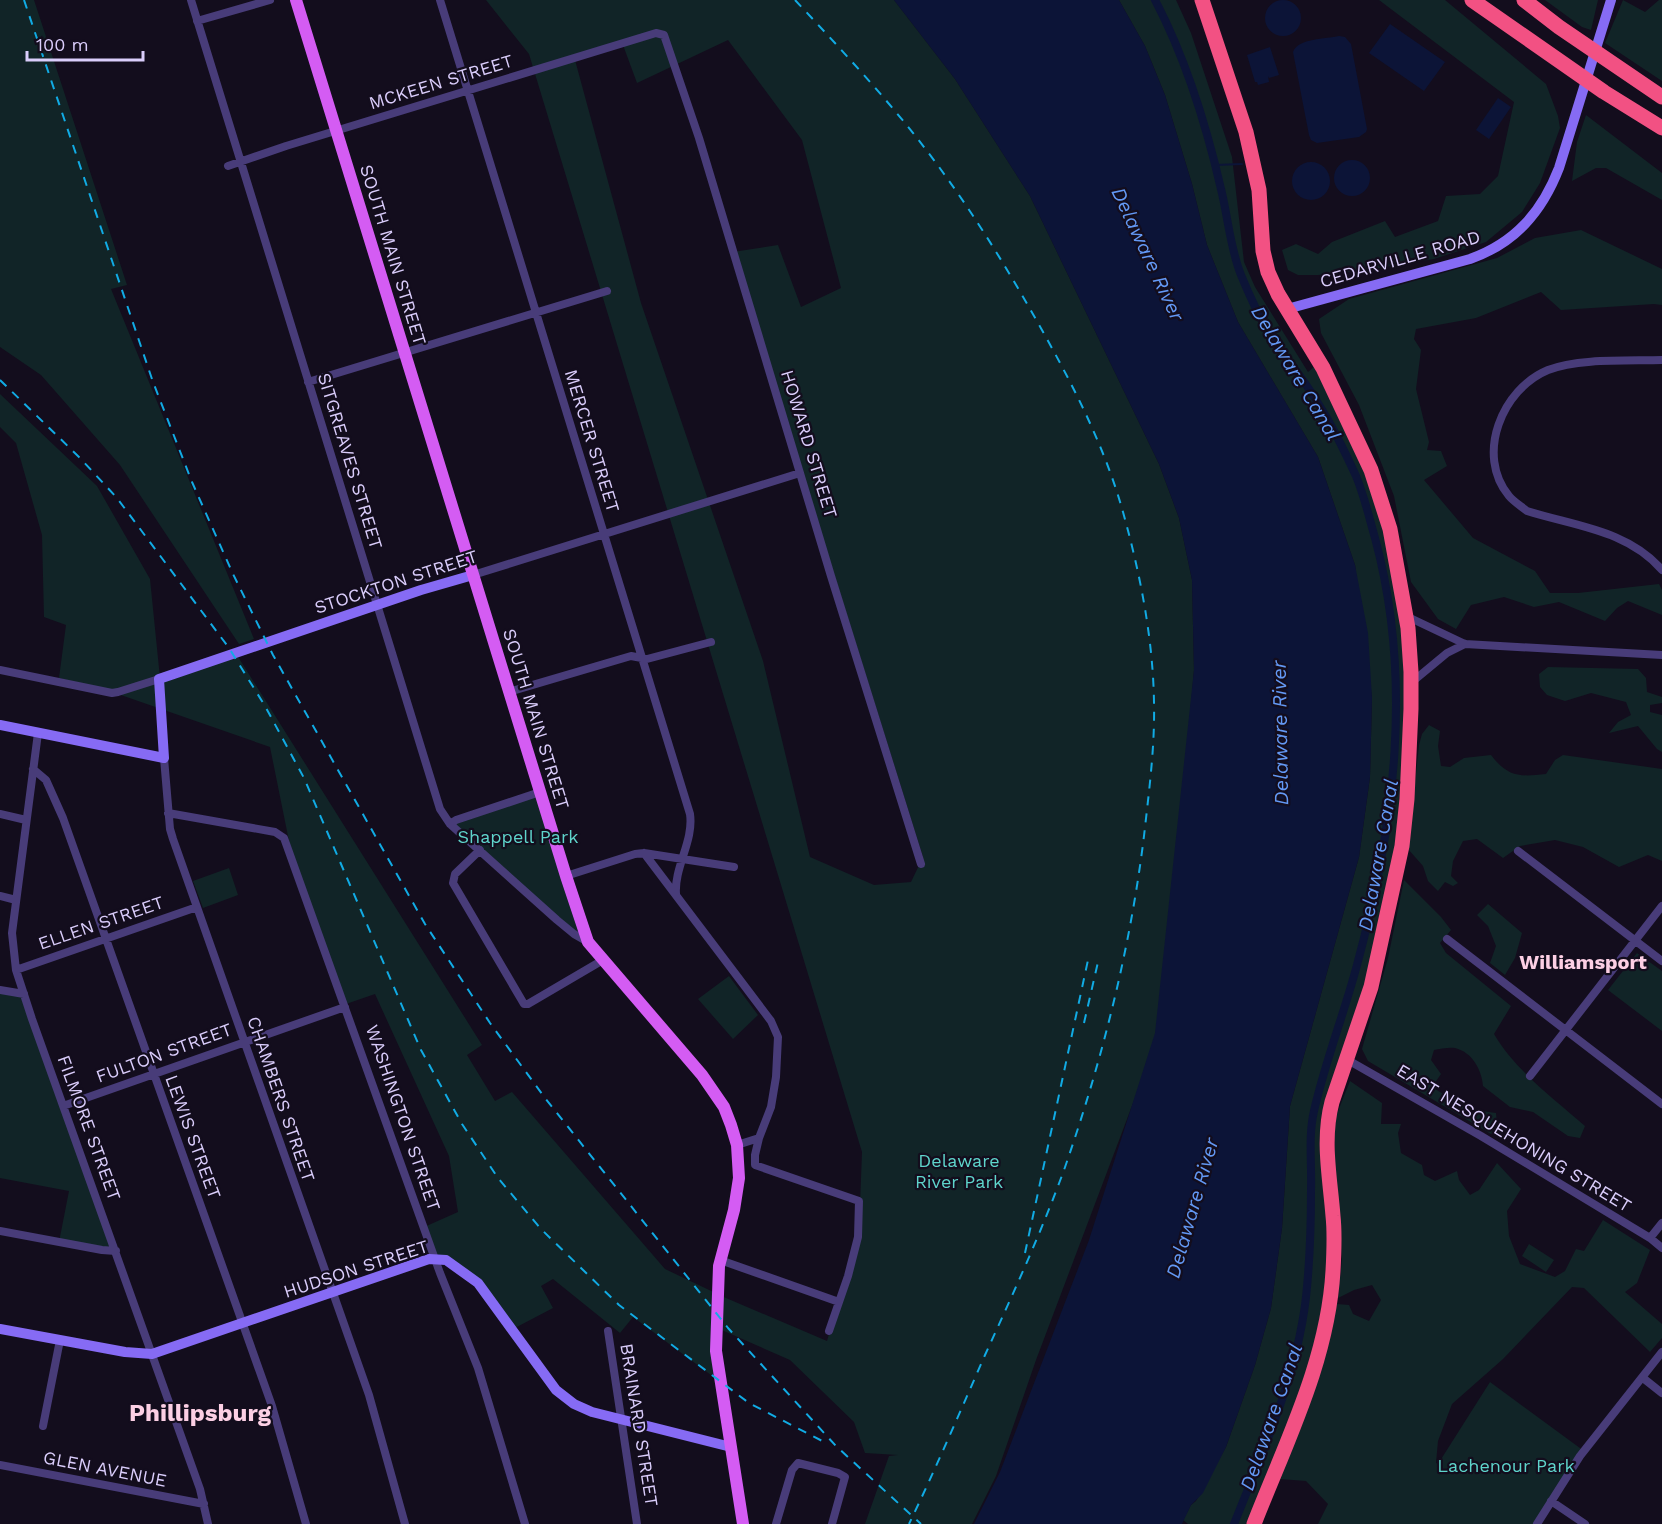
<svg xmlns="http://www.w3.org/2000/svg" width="1662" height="1524" viewBox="0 0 1662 1524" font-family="'Work Sans',sans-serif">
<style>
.green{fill:#112427;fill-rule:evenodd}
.water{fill:#0c1437}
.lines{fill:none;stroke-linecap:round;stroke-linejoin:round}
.stream{stroke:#0c1437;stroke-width:2}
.canal{stroke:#0c1437;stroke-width:8}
.street{stroke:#483c79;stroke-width:8}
.secondary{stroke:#866bf4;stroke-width:10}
.primary{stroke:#d45cf3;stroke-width:12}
.highway{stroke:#f25183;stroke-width:15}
.rail{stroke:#11abe4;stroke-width:2;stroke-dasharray:9 8;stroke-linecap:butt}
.labels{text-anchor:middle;stroke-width:4.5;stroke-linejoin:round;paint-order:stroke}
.street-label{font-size:18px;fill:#dacdfb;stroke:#130d1d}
.park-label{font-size:18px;fill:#5fd5cc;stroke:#130d1d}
.water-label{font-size:20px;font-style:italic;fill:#6398f4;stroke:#130d1d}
.neighbourhood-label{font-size:20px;font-weight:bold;fill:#fccfe4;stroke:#130d1d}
.district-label{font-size:24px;font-weight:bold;fill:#fccfe4;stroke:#130d1d}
</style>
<rect width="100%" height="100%" fill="#130d1d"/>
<path class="green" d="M0 0H34L127 285 111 289 254 639 239 644 120 465 41 375 0 347Z
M486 0H894L955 79 1030 196 1159 464 1179 518 1192 580 1194 670 1186 759 1172 1000 1036 1360 996 1476 972 1524H865L889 1456 898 1455 865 1453 854 1422 790 1360 717 1328 719 1381 633 1317 620 1333 553 1279 541 1286 553 1308 511 1330 479 1284 434 1259 422 1228 458 1212 449 1156 375 994 346 1004 290 846 270 747 118 694 59 678 66 625 44 617 42 535 16 443 0 427V394L97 486 150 579 160 678 235 652 482 1045 467 1055 495 1101 512 1092 665 1269 726 1298 827 1341 859 1232 862 1152 529 54ZM728 40 802 140 841 288 801 307 778 245 733 252 923 857 911 882 874 885 810 857 763 661 641 303 575 60 623 45 637 83Z
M1119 0H1176L1191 33 1232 157 1244 262 1255 287 1308 372 1315 366 1368 477 1383 523 1404 635 1408 686 1396 851 1366 983 1330 1092 1329 1230 1325 1298 1309 1369 1249 1524H1188L1183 1520 1191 1505 1196 1501 1226 1447 1255 1365 1271 1308 1282 1228 1290 1106 1359 857 1370 777 1372 698 1355 565 1318 457 1238 322 1207 245 1192 184 1165 95 1145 46Z
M1379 0H1445L1546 84 1558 116 1560 128 1540 183 1522 212 1486 242 1434 259 1361 271 1318 275H1298L1288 270 1282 250 1296 244 1318 254 1332 242 1385 221 1395 237 1438 221 1446 196 1480 194 1498 176 1514 102Z
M1545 0H1598L1591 30 1582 27Z
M1623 0 1645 12 1659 0H1662V81L1605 43Z
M1586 115 1662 173V200L1606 168H1596L1572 181 1577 142Z
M1581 230 1662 269V305L1654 304 1561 310 1541 292 1476 318 1416 329 1414 339 1421 350 1416 389 1429 442 1427 450 1441 451 1447 466 1424 480 1473 538 1535 571 1550 593H1578L1659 584 1662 590V615L1628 601 1617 608 1605 621 1559 602 1534 607 1504 597 1471 605 1456 629 1438 619 1411 582 1394 496 1359 405 1321 333 1319 319 1349 299 1497 258 1535 238Z
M1548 667 1638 669 1646 678 1647 692 1662 697V703L1650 705V712L1662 715V752L1657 749 1638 726 1609 733 1618 722 1631 715 1626 702 1591 693 1565 701 1547 695 1540 687 1539 674Z
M1429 725 1440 731 1438 746 1441 766 1450 767 1464 758 1491 755C1508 777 1519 777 1546 774L1555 760 1563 755 1662 769V861L1648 855 1619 867 1583 847 1555 840 1520 846 1503 858 1477 839 1463 841 1453 861 1451 876 1458 883 1453 886 1445 882 1438 891 1428 881 1423 866 1408 849 1419 745 1422 734Z
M540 792 588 942 450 824Z
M229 868 238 895 203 908 193 881Z
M1404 880 1441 917 1451 930 1440 943 1446 953 1511 1006 1494 1034C1516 1071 1553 1098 1585 1126L1580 1138 1568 1136 1533 1112 1510 1107 1483 1086C1482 1070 1472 1052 1455 1048 1449 1047 1440 1049 1434 1050L1431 1060 1441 1074 1432 1087C1452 1100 1472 1111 1496 1113L1497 1125 1494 1133 1491 1134 1368 1061 1362 1049 1388 958Z
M1488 904 1522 933 1515 958 1505 975 1490 963 1496 946 1488 926 1477 915Z
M1637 953 1662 971V1031L1608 990Z
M729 976 758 1015 733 1039 698 999Z
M0 988 21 992 115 1252 59 1242 69 1191 0 1178Z
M1350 1081 1382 1103 1381 1124H1401L1398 1133 1401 1153 1422 1165 1424 1175 1435 1181 1457 1171 1459 1180 1470 1195 1479 1190 1497 1163 1521 1189 1507 1211 1509 1236 1520 1264 1555 1277 1565 1271 1576 1249 1584 1251 1603 1220 1650 1250 1637 1283 1625 1292 1662 1324V1338L1650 1352 1584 1288 1572 1287 1503 1359 1452 1404 1438 1441 1436 1463 1438 1464 1490 1382 1584 1451 1537 1524H1318L1328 1504 1306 1481 1280 1479 1337 1304 1349 1305 1353 1314 1369 1321 1381 1300 1372 1285 1354 1290 1338 1298 1342 1259 1336 1199 1334 1121Z
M1529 1244 1554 1260 1546 1272 1522 1256Z"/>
<path class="water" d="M1265 18a18 18 0 1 1 36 0a18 18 0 1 1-36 0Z
M894 0H1119L1145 46 1165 95 1192 184 1207 245 1238 322 1318 457 1355 565 1368 633 1372 698 1370 777 1359 857 1290 1106 1282 1228 1271 1308 1255 1365 1226 1447 1203 1493 1191 1505 1182 1524H974L1000 1472 1089 1240 1155 1033 1194 670 1192 580 1179 518 1159 464 1030 196 955 79Z
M1390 24 1445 62 1424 91 1369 53Z
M1339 36 1345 37 1351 44 1367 129 1366 132 1359 137 1317 143 1311 140 1309 135 1293 52C1298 38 1326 39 1339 36Z
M1270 47 1279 75 1269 78 1268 76 1269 82 1258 85 1257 82H1255L1247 55Z
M1498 98 1511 107 1489 139 1476 130Z
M1334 178a18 18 0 1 1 36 0a18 18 0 1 1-36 0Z
M1292 181a19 19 0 1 1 38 0a19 19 0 1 1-38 0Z"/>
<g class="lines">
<path class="stream" d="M1215 165 1242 164"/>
<path class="canal" d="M1155 0C1186 59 1206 124 1221 189 1228 217 1230 248 1241 275 1250 297 1260 319 1273 339 1288 361 1306 382 1319 405 1333 427 1345 452 1356 476 1364 495 1369 517 1375 538 1413 679 1395 825 1357 965 1344 1014 1325 1062 1314 1111 1308 1137 1312 1164 1311 1191 1311 1223 1310 1255 1307 1287 1300 1370 1264 1448 1234 1524"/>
<path class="street" d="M191 0 440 809 450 824 557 920 574 934 588 942
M440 0 690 814C694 841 674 867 676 894
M197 21 270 0
M228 166 286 146 656 33 664 35 699 138 831 576 921 864
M1662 360C1629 361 1578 358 1548 370 1502 389 1475 455 1509 496 1514 502 1521 506 1527 511 1574 526 1628 530 1662 570
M308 382 607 291
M473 575 800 473
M1406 616 1465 644 1662 655
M0 670 112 693 118 692 159 679
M1412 682 1447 653 1465 644
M509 692 631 656 647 659 711 642
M38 733 12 933 16 970 32 1019 200 1489 208 1524
M164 758 170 829 173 839 369 1395 405 1524
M33 769 46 780 63 818 272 1406 306 1524
M168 813 275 832 284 838 440 1273 478 1368 525 1524
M0 814 26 820
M450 824 456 820 540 792
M480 850 455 874 453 883 524 1004H528L603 960
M1518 851 1662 961
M644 853 771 1021 778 1037 776 1077 771 1107 759 1138 755 1155V1165L859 1201 858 1237 848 1276 829 1331
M566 876 635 854 644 853 734 867
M0 896 16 900
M1447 939 1662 1104
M16 970 197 907
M0 990 24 994
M1346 1059 1481 1136 1650 1238 1662 1248
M1530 1076 1662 906
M63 1106 345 1007
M737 1145 759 1138
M0 1231 102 1250 116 1251
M1650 1238 1662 1223
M720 1260 839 1302
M608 1331 637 1524
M1643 1378 1662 1393
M43 1426 60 1340
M0 1465 204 1504
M1551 1501 1585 1524
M776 1524 792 1470 798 1463 838 1473 845 1477 832 1524
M1537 1524 1580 1456 1662 1352"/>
<path class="secondary" d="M1287 309 1470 259C1515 243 1542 212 1559 168L1611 0
M0 725 164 758 159 679 421 590 473 575
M0 1329 125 1352 152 1354 429 1259 446 1260 478 1283 556 1390 574 1404 592 1412 731 1447"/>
<path class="primary" d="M296 0 566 876 588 942 702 1075 724 1107 731 1125 737 1145 739 1178 734 1210 719 1266 716 1351 743 1524"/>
<path class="highway" d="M1202 0 1246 132 1259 190 1263 251 1268 272 1278 294 1323 368 1371 470 1390 529 1408 628 1411 672V709L1407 799 1402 846 1371 987 1332 1102C1322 1140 1330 1177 1333 1216 1335 1234 1334 1253 1333 1271 1328 1360 1286 1442 1254 1524
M1472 0 1604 92 1662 128
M1524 0 1559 27 1662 97"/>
<path class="rail" d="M24 0 153 382 192 482 233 574 273 655 425 924 490 1023 545 1098 728 1328 836 1446 921 1524
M795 0C837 45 879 90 917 138 969 204 1013 277 1053 350 1081 401 1107 455 1123 512 1140 573 1153 638 1154 702 1155 747 1149 791 1144 836 1130 950 1102 1061 1064 1170 1041 1233 1013 1294 985 1355 960 1412 936 1468 909 1524
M0 380 80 458 117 498 229 648 265 706 304 778 421 1050 462 1124 498 1178 541 1229 619 1305 749 1403 828 1444
M1084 1023 1098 962
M1025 1253 1088 960"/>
</g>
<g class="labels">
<g class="street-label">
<text transform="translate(441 82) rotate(-17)" y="6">MCKEEN STREET</text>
<text transform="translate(393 255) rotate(73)" y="6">SOUTH MAIN STREET</text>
<text transform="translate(1400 259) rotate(-16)" y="6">CEDARVILLE ROAD</text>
<text transform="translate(592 441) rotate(73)" y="6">MERCER STREET</text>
<text transform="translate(809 444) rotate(73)" y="6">HOWARD STREET</text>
<text transform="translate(350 461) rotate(73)" y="6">SITGREAVES STREET</text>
<text transform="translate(396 582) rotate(-18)" y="6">STOCKTON STREET</text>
<text transform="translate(536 719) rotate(73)" y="6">SOUTH MAIN STREET</text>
<text transform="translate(101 923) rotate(-19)" y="6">ELLEN STREET</text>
<text transform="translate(164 1053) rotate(-20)" y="6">FULTON STREET</text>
<text transform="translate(281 1099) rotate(71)" y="6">CHAMBERS STREET</text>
<text transform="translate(403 1118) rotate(71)" y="6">WASHINGTON STREET</text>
<text transform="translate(89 1128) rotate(70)" y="6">FILMORE STREET</text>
<text transform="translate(193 1137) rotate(70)" y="6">LEWIS STREET</text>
<text transform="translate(1514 1138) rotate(31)" y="6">EAST NESQUEHONING STREET</text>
<text transform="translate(356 1269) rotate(-18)" y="6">HUDSON STREET</text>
<text transform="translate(639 1425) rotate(81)" y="6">BRAINARD STREET</text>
<text transform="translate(105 1469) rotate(11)" y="6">GLEN AVENUE</text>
</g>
<g class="park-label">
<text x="518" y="843">Shappell Park</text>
<text x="959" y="1167">Delaware<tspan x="959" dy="21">River Park</tspan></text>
<text x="1506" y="1472">Lachenour Park</text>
</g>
<g class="water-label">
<text transform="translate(1148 254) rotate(65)" y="7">Delaware River</text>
<text transform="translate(1296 373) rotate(59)" y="7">Delaware Canal</text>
<text transform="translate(1280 733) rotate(-91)" y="7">Delaware River</text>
<text transform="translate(1378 855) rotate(-80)" y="7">Delaware Canal</text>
<text transform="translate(1192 1208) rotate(-74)" y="7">Delaware River</text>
<text transform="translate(1271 1417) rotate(-71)" y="7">Delaware Canal</text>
</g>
<g class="neighbourhood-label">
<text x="1583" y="969">Williamsport</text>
</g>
<g class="district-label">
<text x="200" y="1421">Phillipsburg</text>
</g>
</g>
<path d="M27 51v9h116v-9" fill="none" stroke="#dacdfb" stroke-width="3"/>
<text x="36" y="51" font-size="18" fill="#dacdfb" stroke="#130d1d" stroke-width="4.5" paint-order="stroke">100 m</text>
</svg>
